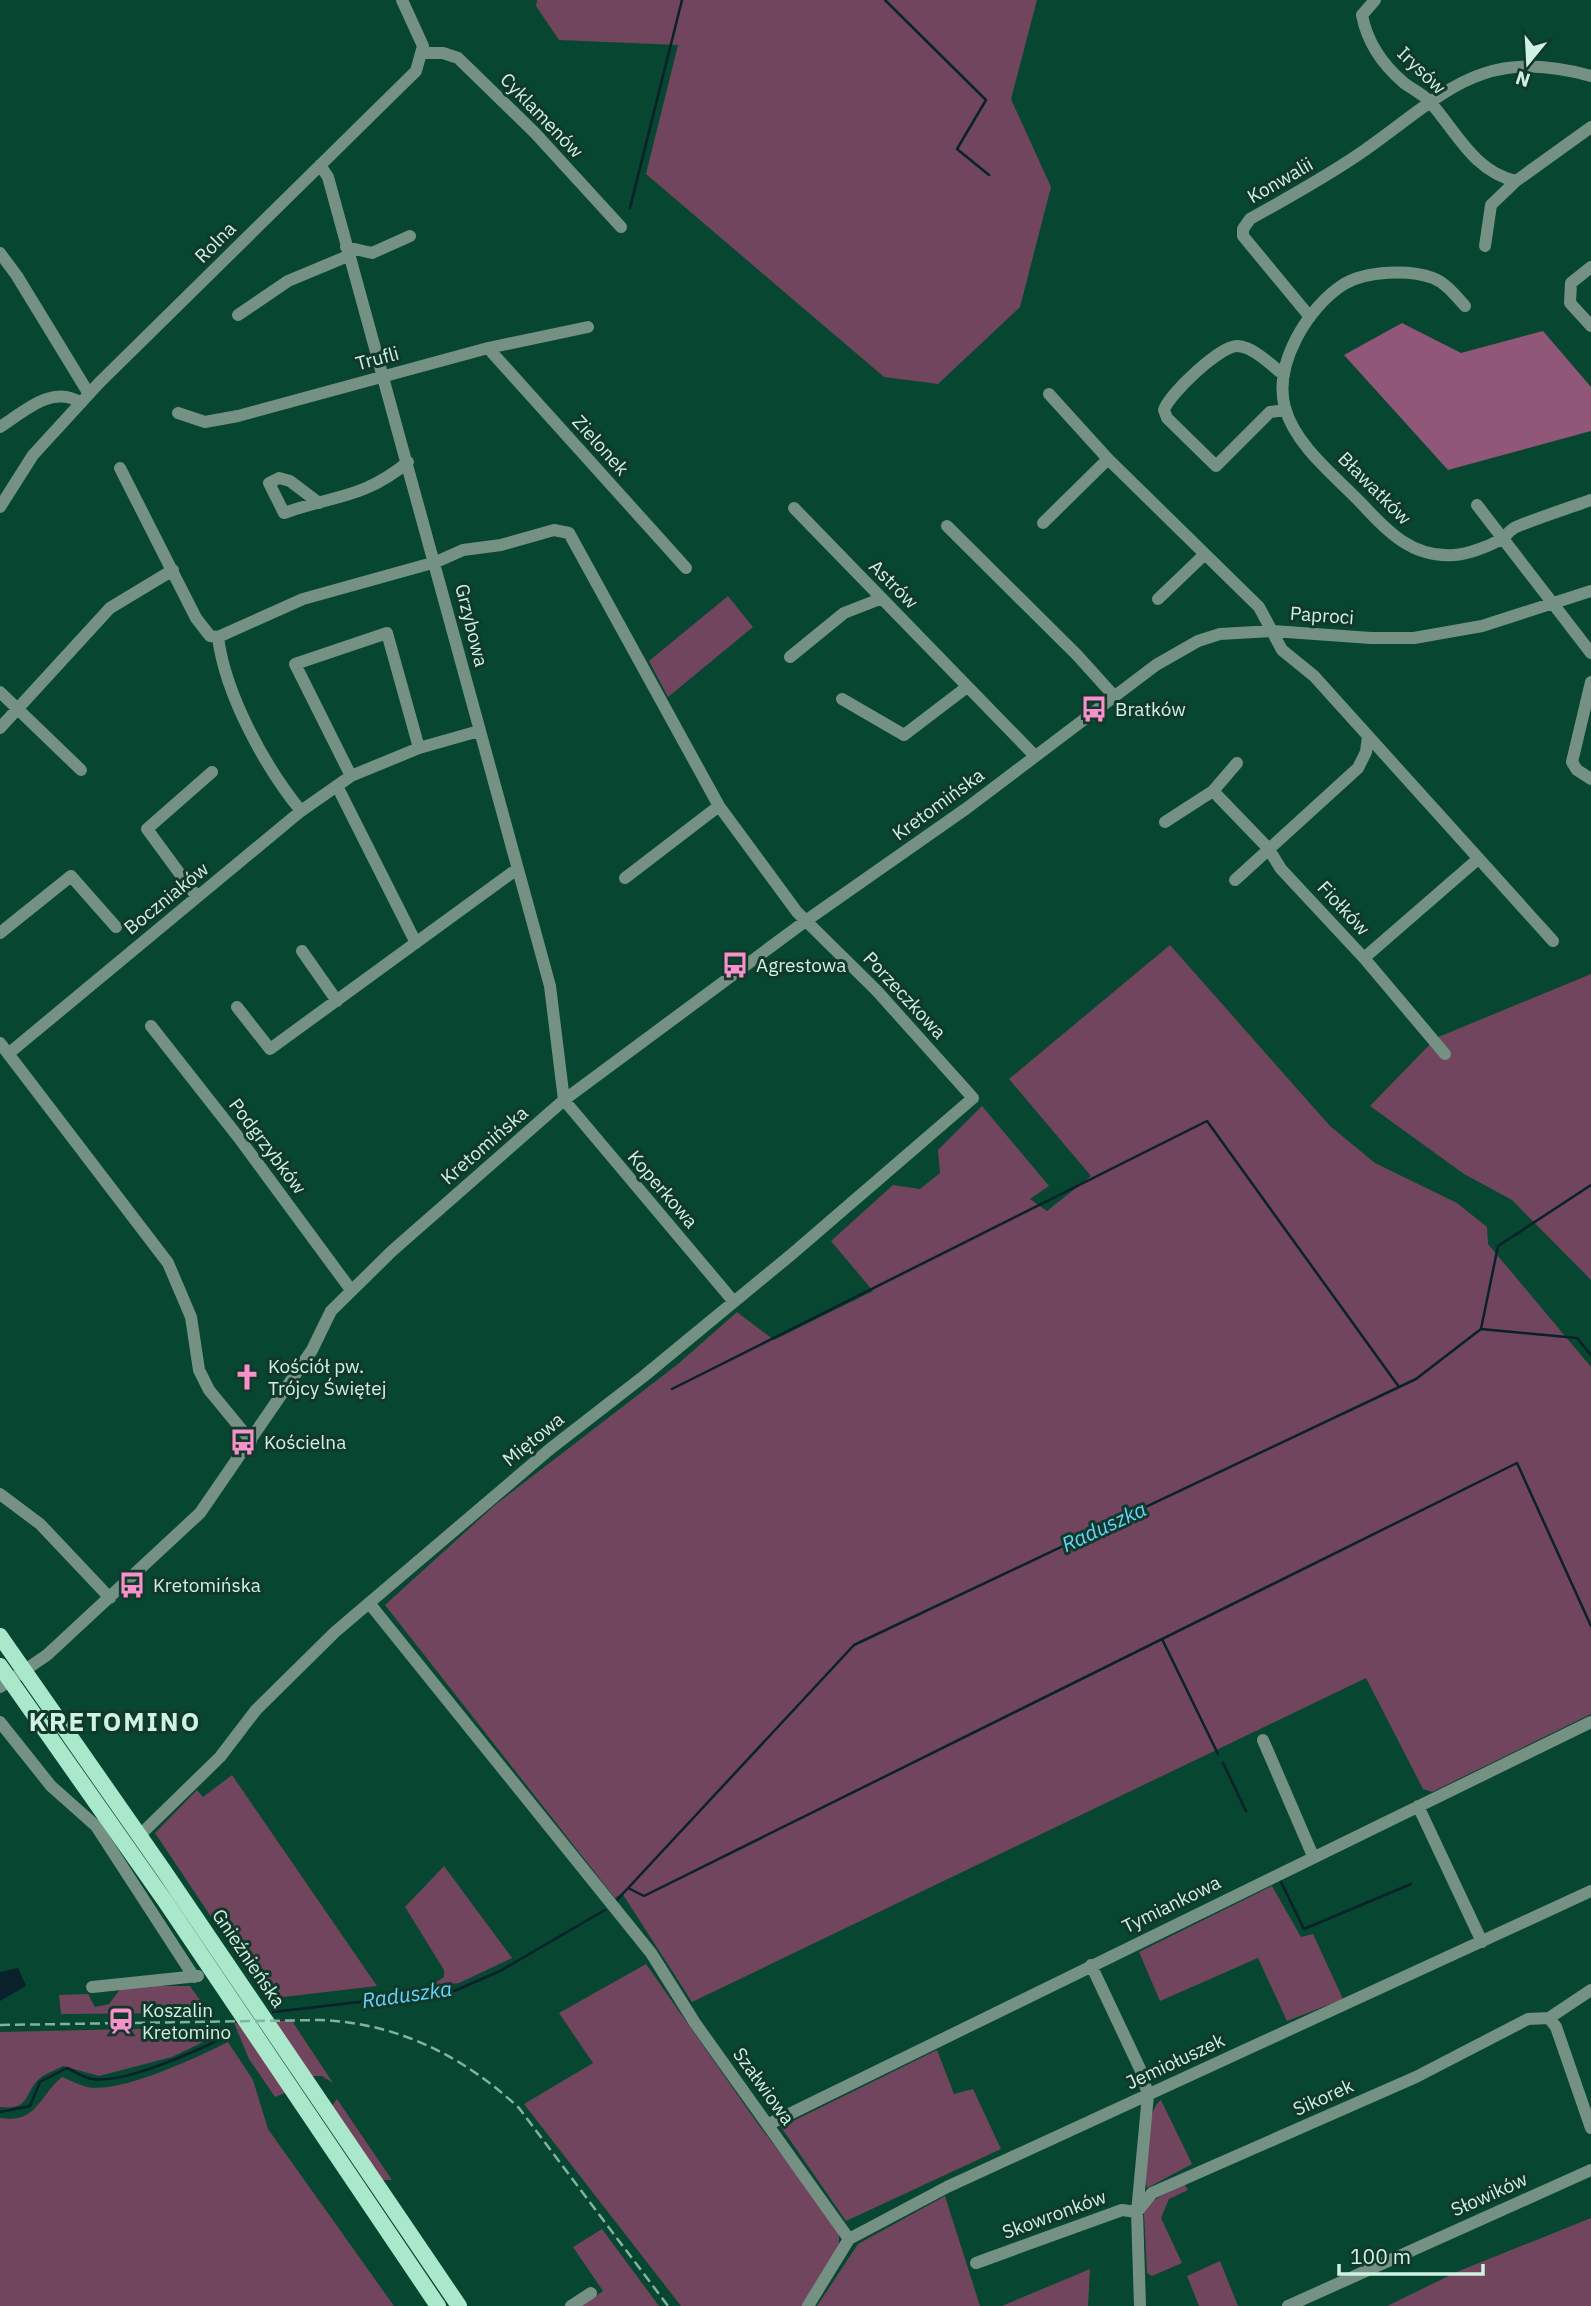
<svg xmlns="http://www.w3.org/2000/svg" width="1591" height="2306" viewBox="0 0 1591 2306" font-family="'IBM Plex Sans',sans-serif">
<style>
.green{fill:#71455e}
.forest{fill:#905778}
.water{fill:#08212a}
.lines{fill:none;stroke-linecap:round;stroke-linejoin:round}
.stream{stroke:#08212a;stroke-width:2.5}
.minor{stroke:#749183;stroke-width:12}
.major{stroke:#aae8cc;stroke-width:16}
.rail{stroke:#84b2a0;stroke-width:2.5;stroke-dasharray:10 5;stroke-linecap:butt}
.labels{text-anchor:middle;stroke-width:6;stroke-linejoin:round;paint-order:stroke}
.street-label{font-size:19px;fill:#cff3e2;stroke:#11382a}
.poi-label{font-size:19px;fill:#cff3e2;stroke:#11382a;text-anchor:start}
.water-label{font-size:21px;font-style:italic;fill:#64d4fd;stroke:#11382a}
.district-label{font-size:26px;font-weight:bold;letter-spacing:2px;fill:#cff3e2;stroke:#11382a}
</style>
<rect width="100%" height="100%" fill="#074631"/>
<path class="green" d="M537 0H1037L1011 99 1051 187 1020 307 938 384 884 377 646 174 678 45 559 40 536 6Z
M728 596 753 627 668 697 649 661Z
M1170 945 1330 1126 1375 1163 1457 1203 1487 1227 1488 1244 1591 1367V1714L1432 1792 1423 1789 1366 1678 692 2002 622 1893 615 1898 385 1605 495 1505 678 1364 737 1312 774 1340 873 1291 831 1241 893 1185 920 1189 940 1173 938 1150 982 1106 1049 1186 1030 1199 1047 1211 1091 1176 1009 1079Z
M1591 974V1280L1512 1200 1464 1174 1370 1106 1436 1038Z
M232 1775 377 1986 266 1999 155 1833 197 1790 203 1797Z
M444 1866 512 1958 459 1983 431 1986 444 1977V1970L405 1907Z
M1272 1886 1301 1937 1313 1934 1343 1999 1287 2021 1258 1958 1160 2001 1139 1952Z
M646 1964 758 2124 839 2229V2252L803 2306H681L524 2104 593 2063 559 2013Z
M152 1986H190L202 2003 189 2013 61 2014 59 1995 88 1994 95 2007 109 2004 121 1988Z
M273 2021H292L333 2083 322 2076H310Z
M234 2023H240L287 2092 275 2097 249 2059Z
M218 2027 222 2033 172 2057 99 2076 63 2066C56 2070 44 2074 38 2080 23 2096 30 2110 0 2107V2032Z
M228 2042 253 2080 268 2129 394 2306H0V2118C37 2124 39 2096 62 2077 70 2080 79 2085 87 2087 120 2094 198 2057 228 2042Z
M937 2050 954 2094 973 2089 1001 2149 846 2221 781 2127Z
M337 2099 392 2180H382L332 2106Z
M1161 2100 1192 2164 1147 2188C1143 2171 1145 2110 1161 2100Z
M1184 2184 1188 2190 1169 2199 1161 2218 1182 2263 1152 2276 1147 2273 1144 2213 1152 2201Z
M945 2196 980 2306H817L858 2244Z
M1591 2218V2306H1387L1459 2271Z
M602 2229 659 2306H581L603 2291 573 2247Z
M1220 2261 1238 2306H1199L1187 2276Z
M1090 2269 1088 2306H1002Z"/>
<path class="forest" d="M1402 323 1461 353 1543 331 1591 387V431L1448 470 1344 355Z"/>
<path class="water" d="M18 1968 26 1986 0 2001V1972Z"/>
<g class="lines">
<path class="stream" d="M885 0 986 100 957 149 989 175
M630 208 682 0
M1481 1329 1577 1338 1591 1355
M672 1389 1207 1121 1399 1387
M1162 1639 1218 1754
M1223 1763 1246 1811
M1280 1880 1304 1929 1411 1884
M630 1889 644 1896 1517 1463 1591 1626
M617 1900 854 1645 1416 1379 1481 1329 1498 1246 1591 1185
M273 2012 454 1991 500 1971 605 1910
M0 2112 30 2106 40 2082 67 2068C74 2071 84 2078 92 2079 124 2084 194 2052 223 2038"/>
<path class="minor" d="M1375 0 1362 15C1367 42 1383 65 1404 83 1412 89 1423 94 1430 102 1456 131 1474 172 1516 181
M423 53H443L458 58 535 133 621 227
M320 165 328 177 550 986 564 1100 734 1302
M1485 246 1491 205 1516 181 1591 127
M346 247 372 253 410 236
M0 253 17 276 89 394
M1591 267 1571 283 1570 303 1591 326
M1465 306C1455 295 1446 283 1433 278 1409 269 1366 271 1344 284 1308 307 1273 364 1285 408 1296 446 1334 475 1361 503 1387 531 1412 558 1454 555 1468 554 1487 547 1500 540 1506 537 1509 530 1516 527 1540 517 1566 509 1591 500
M238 315 288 281 348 256
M1310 317 1243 236V229L1250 219C1289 197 1328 176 1365 150 1447 92 1481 46 1591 76
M488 348 686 568
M1284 375C1272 366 1253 346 1237 346 1220 346 1169 394 1164 410L1167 418 1216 466 1270 412 1286 410
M1049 394 1108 459 1259 607 1282 650 1314 676 1553 941
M178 413 205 422 238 416 488 348 588 327
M0 427C25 411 53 384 81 403
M120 468 196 618 210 636 218 637 303 599 436 562 463 550 501 545 554 530 569 533 719 806 797 912 877 991 973 1098 792 1254 644 1376 550 1449 335 1632 256 1710 220 1757 140 1835
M319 503 290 481 279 478 269 483 284 513C334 495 363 499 408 462
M1477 505 1591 653
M0 507 33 455 99 383 416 71 423 46 402 0
M794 508 1035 756
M1043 523 1108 459
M947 526 1077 655 1114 696
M1158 599 1205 554
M218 637C225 694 265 767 301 811
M790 657 844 613 880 599
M1591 682 1572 762 1577 770 1591 779
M0 692 81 770
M842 699 904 735 967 687
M0 728 110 608 173 570
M351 776 295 664 387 633 419 748
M338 788 416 943
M1213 791 1268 848 1281 869 1364 958 1445 1054
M1165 822 1213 791 1237 763
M625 878 719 806
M1235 880 1358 768 1366 752 1368 736
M197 897 147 829 212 772
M0 933 71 876 116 927
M302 951 337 1001
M1364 958 1478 859
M237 1007 270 1049 517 869
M151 1026 239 1138 351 1290
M0 1043 168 1263 191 1317 199 1370 209 1390 251 1441
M8 1054 301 811 351 776 419 748 479 731
M0 1494 40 1524 110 1598
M369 1603 651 1953 695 2023 849 2239
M0 1687 47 1655 200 1513 312 1350 331 1311 392 1251 564 1100 807 920 967 808 1156 665 1198 641 1220 634 1273 631 1371 638H1414L1482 626 1591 591
M0 1722 51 1786 96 1826 194 1977
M1263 1740 1313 1856
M1418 1806 1482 1942
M1091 1965 1141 2071 1148 2095 1137 2212
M92 1987 198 1976
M1549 2018 1591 1990
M769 2124 1591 1722
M1137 2212 1152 2193 1416 2077 1528 2019 1549 2018 1556 2027 1591 2128
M976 2263 1122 2210 1137 2212 1140 2306
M571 2306 591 2293
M808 2306 849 2239 947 2187 1591 1891
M1288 2306 1591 2170"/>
<path class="major" d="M0 1636 164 1871 459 2306
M0 1666 165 1901 438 2306"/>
<path class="rail" d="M0 2025 320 2020C398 2023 463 2056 519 2108L668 2306"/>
</g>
<defs>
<g id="bus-bare" transform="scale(2.1)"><path d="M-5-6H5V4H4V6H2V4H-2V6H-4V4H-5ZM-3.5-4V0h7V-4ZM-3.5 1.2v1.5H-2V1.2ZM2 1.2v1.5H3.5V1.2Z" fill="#f890cc" stroke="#11382a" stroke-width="2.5" paint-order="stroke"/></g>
<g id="church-bare" transform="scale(2.1)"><path d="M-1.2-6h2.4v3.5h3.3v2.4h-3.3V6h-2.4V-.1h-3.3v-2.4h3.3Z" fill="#f890cc" stroke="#11382a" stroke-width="2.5" paint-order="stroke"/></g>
<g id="station-bare" transform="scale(2.1)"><path d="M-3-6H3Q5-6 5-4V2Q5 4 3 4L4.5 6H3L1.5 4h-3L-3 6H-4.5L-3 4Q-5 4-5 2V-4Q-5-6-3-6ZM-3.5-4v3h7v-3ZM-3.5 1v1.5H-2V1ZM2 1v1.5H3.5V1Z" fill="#f890cc" stroke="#11382a" stroke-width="2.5" paint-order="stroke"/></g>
</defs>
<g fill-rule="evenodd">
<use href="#bus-bare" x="1094" y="709"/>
<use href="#bus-bare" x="735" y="965"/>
<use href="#church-bare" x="247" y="1377"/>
<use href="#bus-bare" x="243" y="1442"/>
<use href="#bus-bare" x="132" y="1585"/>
<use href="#station-bare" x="121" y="2021"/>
</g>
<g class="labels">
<g class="street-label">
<text transform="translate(1422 70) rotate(44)" y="7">Irysów</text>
<text transform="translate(542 115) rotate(46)" y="7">Cyklamenów</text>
<text transform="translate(1280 180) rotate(-30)" y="7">Konwalii</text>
<text transform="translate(215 242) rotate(-45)" y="7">Rolna</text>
<text transform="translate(377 358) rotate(-15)" y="7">Trufli</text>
<text transform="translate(601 445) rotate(48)" y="7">Zielonek</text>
<text transform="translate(1375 488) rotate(45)" y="7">Bławatków</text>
<text transform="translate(894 584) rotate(45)" y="7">Astrów</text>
<text transform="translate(1322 615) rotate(4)" y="7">Paproci</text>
<text transform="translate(472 625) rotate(76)" y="7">Grzybowa</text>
<text transform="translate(938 804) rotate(-36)" y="7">Kretomińska</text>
<text transform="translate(166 898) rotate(-39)" y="7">Boczniaków</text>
<text transform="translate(1344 908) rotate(47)" y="7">Fiołków</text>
<text transform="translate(905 995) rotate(47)" y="7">Porzeczkowa</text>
<text transform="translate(484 1145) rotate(-41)" y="7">Kretomińska</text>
<text transform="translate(268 1146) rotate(53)" y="7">Podgrzybków</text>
<text transform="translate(663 1189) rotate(49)" y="7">Koperkowa</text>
<text transform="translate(533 1439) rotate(-39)" y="7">Miętowa</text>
<text transform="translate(1171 1904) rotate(-26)" y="7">Tymiankowa</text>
<text transform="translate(249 1958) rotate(56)" y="7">Gnieźnieńska</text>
<text transform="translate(1175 2061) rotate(-25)" y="7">Jemiołuszek</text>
<text transform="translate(764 2086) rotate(54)" y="7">Szałwiowa</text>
<text transform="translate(1323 2097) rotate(-24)" y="7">Sikorek</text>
<text transform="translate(1489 2194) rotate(-24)" y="7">Słowików</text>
<text transform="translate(1054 2214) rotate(-20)" y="7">Skowronków</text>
</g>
<g class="poi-label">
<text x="1115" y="716">Bratków</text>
<text x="756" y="972">Agrestowa</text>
<text x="268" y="1373">Kościół pw.<tspan x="268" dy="22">Trójcy Świętej</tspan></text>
<text x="264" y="1449">Kościelna</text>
<text x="153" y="1592">Kretomińska</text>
<text x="142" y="2017">Koszalin<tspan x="142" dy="22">Kretomino</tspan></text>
</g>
<g class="water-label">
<text transform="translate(1104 1527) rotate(-25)" y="7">Raduszka</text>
<text transform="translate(407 1995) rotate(-8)" y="7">Raduszka</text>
</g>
<g class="district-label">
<text x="115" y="1731">KRETOMINO</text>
</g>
</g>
<g transform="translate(1528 63) rotate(198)" stroke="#11382a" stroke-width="5" paint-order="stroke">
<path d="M0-5L12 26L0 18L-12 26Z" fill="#cff3e2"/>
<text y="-10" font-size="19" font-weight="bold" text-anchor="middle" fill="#cff3e2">N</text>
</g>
<path d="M1339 2264v10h144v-10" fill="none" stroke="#cff3e2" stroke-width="3.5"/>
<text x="1350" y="2264" font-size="21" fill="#cff3e2" stroke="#11382a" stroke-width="5" paint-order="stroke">100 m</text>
</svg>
